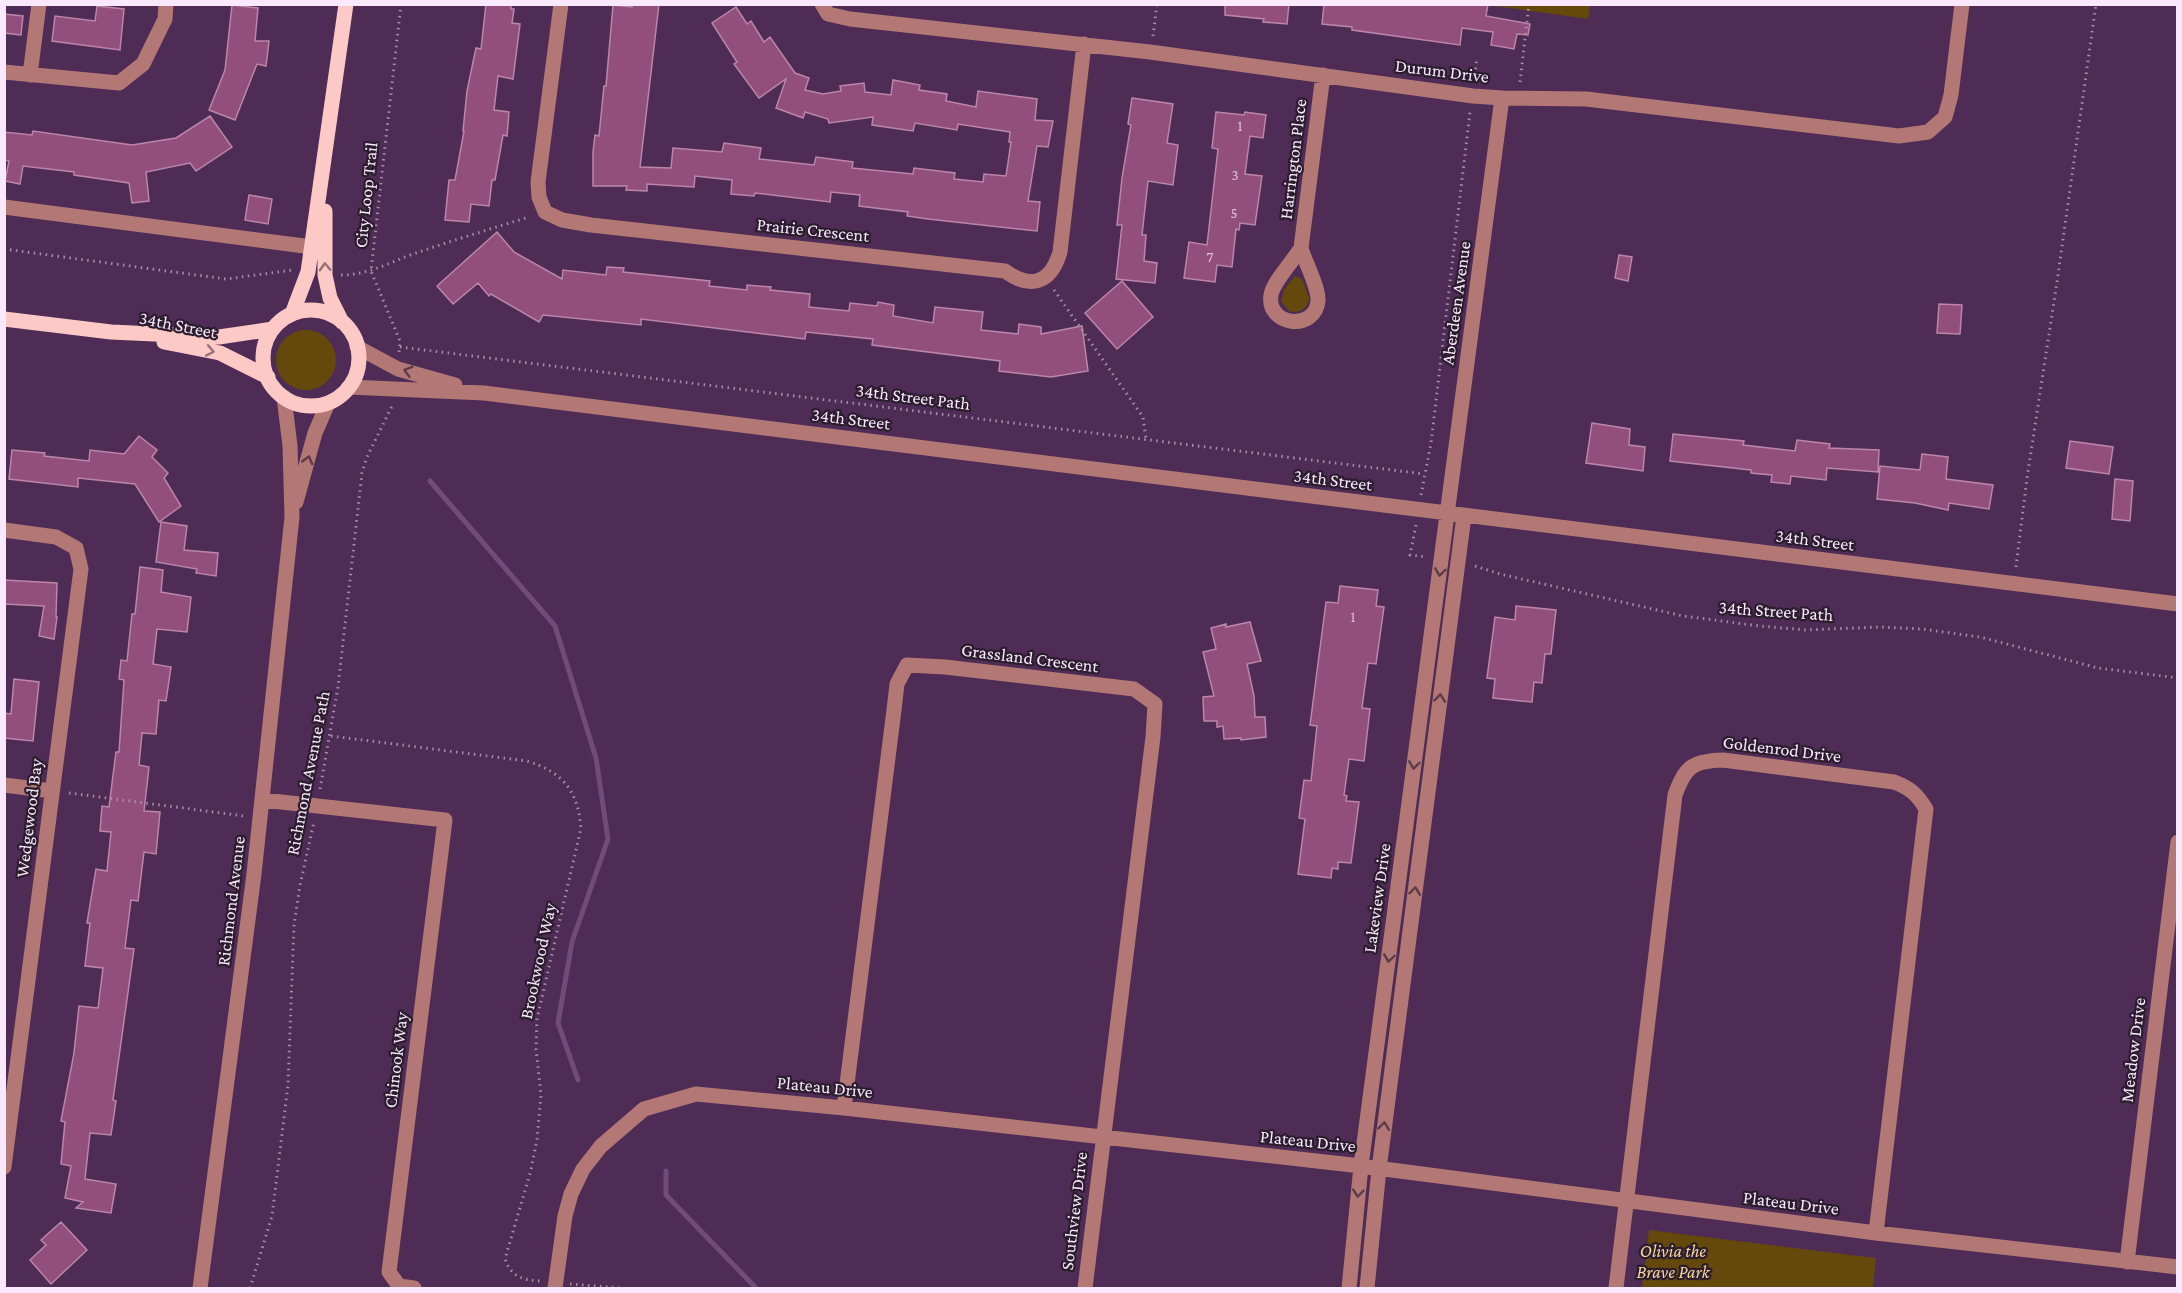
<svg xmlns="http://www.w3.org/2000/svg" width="2182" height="1293" viewBox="0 0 2182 1293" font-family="'Crimson Pro',serif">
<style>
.green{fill:#65480b}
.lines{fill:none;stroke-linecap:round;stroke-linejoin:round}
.stream{stroke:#734b7a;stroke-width:5}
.building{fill:#924e7c;stroke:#bc86a9;stroke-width:1.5}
.path{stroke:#a68dab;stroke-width:3;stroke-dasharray:1.5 4.5;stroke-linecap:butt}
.minor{stroke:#b37776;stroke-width:15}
.major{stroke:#fcc9c7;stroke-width:15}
.oneway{stroke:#94727a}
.oneway2{stroke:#5b3c47}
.labels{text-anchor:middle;stroke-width:4.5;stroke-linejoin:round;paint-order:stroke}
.number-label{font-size:15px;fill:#e0c2dd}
.street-label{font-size:18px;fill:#fae9fd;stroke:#2b1c2e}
.park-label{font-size:18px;font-style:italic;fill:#f8d69c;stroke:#2b1c2e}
</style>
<rect width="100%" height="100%" fill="#4e2c55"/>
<path class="green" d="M1488 5H1590L1588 19Z
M1295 276 1302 279 1309 298C1308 309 1299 314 1289 311L1281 301 1284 290Z
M276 360a30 30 0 1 1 60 0a30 30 0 1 1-60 0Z
M1649 1230 1876 1258 1873 1288H1642Z"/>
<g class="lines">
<path class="stream" d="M430 481 555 626 596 758 608 839 572 942 558 1023 578 1080
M666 1171V1195L756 1288"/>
</g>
<path class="building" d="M486 4H511V9H514L512 23 520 24 513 79 498 76 494 110 509 112 507 136 503 135 495 180H492L489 206 471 204 469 222 445 220 449 180H455L464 131H463L467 91 476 48 481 49Z
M633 4H659L640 167 671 168 673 148 722 152 724 143 761 148 759 159 814 165 816 157 853 162 852 168 913 174 914 168 955 173 954 179 983 182 984 174 1006 176 1011 142H1009L1010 132 958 124 957 130 915 123 913 131 872 125 873 117 829 123 828 119 805 112 803 118 776 108 786 79 759 98 734 64 737 62 712 23 736 7 747 24 751 21 764 42 770 37 795 73 809 78 805 90 823 94 841 91 840 86 864 83 865 92 891 95 893 80 920 85 919 90 947 94 946 101 976 107 978 91 1037 99 1035 120 1053 121 1048 147 1037 146 1028 201 1040 202 1037 231 928 219 907 216 908 212 859 206 860 195 831 192 830 202 755 193 754 196 731 194 732 180 695 176 694 187 647 184V191L626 190 627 186H593V152L595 135 599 136 604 86H606L613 5 632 7Z
M1225 4H1289L1287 24 1263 22 1264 19 1225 15Z
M1324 4H1488L1486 16 1530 24 1528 35 1517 34 1514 49 1491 45 1493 32 1462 28 1460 45 1352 30V27L1322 24Z
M232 5 258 8 255 41H269L266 66 257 64 235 120 209 110 225 70Z
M97 6 124 9 120 50 52 41 55 16 95 21Z
M4 14 23 16 21 35 4 33Z
M1132 98 1173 104 1167 143 1178 145 1173 185 1148 181 1142 235H1146L1144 261 1157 263 1155 283 1116 279 1122 225H1117L1122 178 1131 125 1128 124Z
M1216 112 1244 115 1245 112 1266 115 1263 138 1250 136 1245 174 1262 176 1255 225 1240 223 1239 230 1236 229 1232 267 1217 265 1215 282 1184 278 1189 242 1207 245 1218 149 1212 148Z
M210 116 232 147 196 171 190 163 146 172 149 201 132 203 129 183 74 175V172L23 166 20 184 5 181 9 161 4 160V132L32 135 33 131 132 145 176 138Z
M249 195 272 199 268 224 245 220Z
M497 232 514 252 562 279 563 270 606 275 607 267 624 268 623 272 710 281 709 286 747 290V285L771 287 770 290 810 294 809 307 849 311 850 303 877 306 878 302 894 305 893 316 933 323 935 307 983 312 981 330 1018 334 1019 324 1041 327V334L1082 326 1088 371 1051 377 999 371 1000 361 872 345 873 339 806 332 805 339 641 319V325L543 315 539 322 491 294 489 296 478 283 453 304 437 286Z
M1619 255 1632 257 1628 281 1615 278Z
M1122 281 1153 317 1117 349 1085 313Z
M1939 304 1962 305 1960 334 1937 333Z
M1592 423 1630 429 1629 445 1645 447 1643 471 1586 463Z
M1673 434 1744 441 1743 445 1795 451 1797 440 1830 444 1829 448 1879 450 1878 472 1827 468 1826 480 1791 476 1790 484 1771 482 1772 475 1751 473V470L1670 461Z
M139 436 157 450 152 457 168 473 164 478 181 506 159 522 135 484 78 478V487L9 479 12 450 45 453 44 456 89 461 90 450 124 454Z
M2070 441 2113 447 2109 474 2066 468Z
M1922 454 1948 457 1946 479 1993 485 1989 509 1949 503 1948 510 1915 503 1877 499 1880 466 1920 470Z
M2115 479 2133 481 2130 521 2112 519Z
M161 522 187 526 184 550 218 553 216 576 196 573 197 569 156 562Z
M140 567 163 570 161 592 191 597 187 632 157 629 153 664 171 667 166 701 159 700 156 734 142 733 139 765 149 767 144 811 160 812 156 854 144 852 138 901 131 900 125 948 134 949 113 1100 116 1101 111 1135 90 1133 85 1179 116 1184 111 1213 76 1208 83 1202 65 1198 71 1166 61 1164 65 1122 61 1121 74 1053 79 1006 98 1008 103 968 85 966 90 923H87L96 869 107 871 111 832 100 831 102 806 109 807 116 752H119L124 680 119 679 121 660 127 661 132 614H135Z
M4 580 57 583 56 617H57L54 639 39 636 44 606 4 604Z
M1340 586 1378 590 1376 606 1384 607 1376 664 1368 663 1362 708 1370 709 1364 761 1349 759 1344 795 1347 796 1346 801 1359 802 1351 863 1338 862V869L1332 868 1331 878 1298 874 1305 819 1299 818 1304 780 1311 781 1317 726 1310 725 1326 602 1338 603Z
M1516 606 1556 610 1551 654H1545L1542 683 1534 682 1532 702 1493 698 1495 679 1487 678 1495 617 1515 620Z
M1250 622 1261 661 1247 664 1254 696 1255 717H1265L1266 737 1241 740V738L1224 739 1223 726 1217 727V721H1204L1203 697 1214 696 1203 652 1216 649 1211 628 1226 624V627Z
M14 679 39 682 33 741 4 738V713L11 714Z
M61 1222 87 1250 51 1284 30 1260 46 1245 41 1240Z"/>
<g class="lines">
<path class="path" d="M1153 36 1157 4
M1474 81 1477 58
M1520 82 1529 4
M4 249 226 279 293 270
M341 275C368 275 388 263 413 254 451 241 490 229 529 217
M1054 290 1143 417 1146 439
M400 347 1424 474
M399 352 400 341 371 271 401 4
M1421 495 1431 443 1470 112
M1416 525 1410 555 1427 557
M1475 566 1500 574 1683 616 1760 626 1806 630 1880 627 1922 629 1980 637 2098 668 2178 678
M2016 567 2027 478 2057 282 2096 4
M331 736 527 761C562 772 578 790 581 828L537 1019 536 1049 541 1095 537 1139 531 1170 505 1259C511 1277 523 1280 540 1281
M320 789 338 687 362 473 367 457 392 406
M69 793 244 816
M570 1284 622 1288
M250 1288 272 1216 288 1085 294 925 300 885 314 822"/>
<path class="minor" d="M561 4 538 182 539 197 545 212 562 220 591 225 1005 271C1031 290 1051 283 1060 252L1084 44
M822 4 828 14 850 19 1150 52 1473 96 1502 98 1586 99 1899 136 1928 132 1945 117 1951 95 1962 4
M4 72 119 83 143 64 165 19 166 4
M30 75 39 4
M4 207 312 247
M1301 248C1305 262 1319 288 1318 301 1315 332 1266 326 1271 295 1273 282 1293 261 1301 248Z
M1301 248 1323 75
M357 347 398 369 455 385
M349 387 484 393 2178 604
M296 502 315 433 328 403
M4 530 56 537 76 548 81 569 4 1167
M4 785 52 791
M263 800 445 820 389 1272 399 1286 414 1288
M844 1108 894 710 897 684 907 665 945 667 1134 689 1155 704 1153 737 1085 1288
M2127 1262 2178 842
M200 1288 254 874 292 517 290 446 284 397
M555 1288 565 1216 571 1194 583 1169 601 1146 644 1109 696 1094 844 1108 1361 1166 1876 1233 2178 1267
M1349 1288 1361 1166 1502 98
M1367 1288 1379 1169 1464 516
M1616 1288 1675 795C1685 767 1692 761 1723 760L1894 782C1910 788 1917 794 1926 809L1876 1233"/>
<path class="major" d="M325 211V275L330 298 342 322
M263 358a48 48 0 1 1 96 0a48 48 0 1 1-96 0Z
M292 314 308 272 346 4
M4 319 111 332 219 337 273 329
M164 342 220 353 268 377"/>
</g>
<defs><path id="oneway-chevron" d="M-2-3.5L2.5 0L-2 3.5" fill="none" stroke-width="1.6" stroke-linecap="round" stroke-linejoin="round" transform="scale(1.5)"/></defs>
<g class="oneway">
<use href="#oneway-chevron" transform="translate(325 267) rotate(-92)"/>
<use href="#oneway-chevron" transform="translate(210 351) rotate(11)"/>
</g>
<g class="oneway2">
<use href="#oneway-chevron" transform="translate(408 371) rotate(-164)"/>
<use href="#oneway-chevron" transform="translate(308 460) rotate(-75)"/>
<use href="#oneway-chevron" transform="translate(1440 572) rotate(98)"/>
<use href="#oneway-chevron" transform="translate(1440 698) rotate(-83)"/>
<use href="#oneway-chevron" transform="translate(1414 765) rotate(98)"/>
<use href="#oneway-chevron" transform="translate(1415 891) rotate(-83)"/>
<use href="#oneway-chevron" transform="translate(1389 958) rotate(98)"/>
<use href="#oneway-chevron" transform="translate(1384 1126) rotate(-83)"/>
<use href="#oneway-chevron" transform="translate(1358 1193) rotate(96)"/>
</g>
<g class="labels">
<g class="number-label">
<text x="1240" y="131">1</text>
<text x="1235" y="180">3</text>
<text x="1234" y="218">5</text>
<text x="1210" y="262">7</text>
<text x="1353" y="622">1</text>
</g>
<g class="street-label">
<text transform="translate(1442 71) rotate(7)" y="6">Durum Drive</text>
<text transform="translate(1293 159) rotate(-83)" y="6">Harrington Place</text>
<text transform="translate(366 195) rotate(-84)" y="6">City Loop Trail</text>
<text transform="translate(813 230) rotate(6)" y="6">Prairie Crescent</text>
<text transform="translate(1456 303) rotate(-82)" y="6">Aberdeen Avenue</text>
<text transform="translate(178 325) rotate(11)" y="6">34th Street</text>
<text transform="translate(913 397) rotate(7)" y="6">34th Street Path</text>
<text transform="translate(851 419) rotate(7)" y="6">34th Street</text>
<text transform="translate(1333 480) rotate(7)" y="6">34th Street</text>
<text transform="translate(1815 540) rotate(7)" y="6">34th Street</text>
<text transform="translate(1776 611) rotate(4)" y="6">34th Street Path</text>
<text transform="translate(1030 658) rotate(7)" y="6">Grassland Crescent</text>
<text transform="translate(1782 749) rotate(7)" y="6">Goldenrod Drive</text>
<text transform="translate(308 773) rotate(-79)" y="6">Richmond Avenue Path</text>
<text transform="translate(29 818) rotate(-83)" y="6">Wedgewood Bay</text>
<text transform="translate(1377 898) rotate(-82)" y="6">Lakeview Drive</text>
<text transform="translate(231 901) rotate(-83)" y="6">Richmond Avenue</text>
<text transform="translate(538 961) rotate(-78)" y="6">Brookwood Way</text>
<text transform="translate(2133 1050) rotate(-83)" y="6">Meadow Drive</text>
<text transform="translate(396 1060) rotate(-83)" y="6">Chinook Way</text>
<text transform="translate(825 1087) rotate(6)" y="6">Plateau Drive</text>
<text transform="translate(1308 1141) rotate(6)" y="6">Plateau Drive</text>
<text transform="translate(1791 1203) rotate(7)" y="6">Plateau Drive</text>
<text transform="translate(1074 1211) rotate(-83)" y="6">Southview Drive</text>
</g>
<g class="park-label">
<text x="1673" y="1257">Olivia the<tspan x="1673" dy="21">Brave Park</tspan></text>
</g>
</g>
<rect width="2182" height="1293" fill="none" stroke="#fae9fd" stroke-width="12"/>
</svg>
